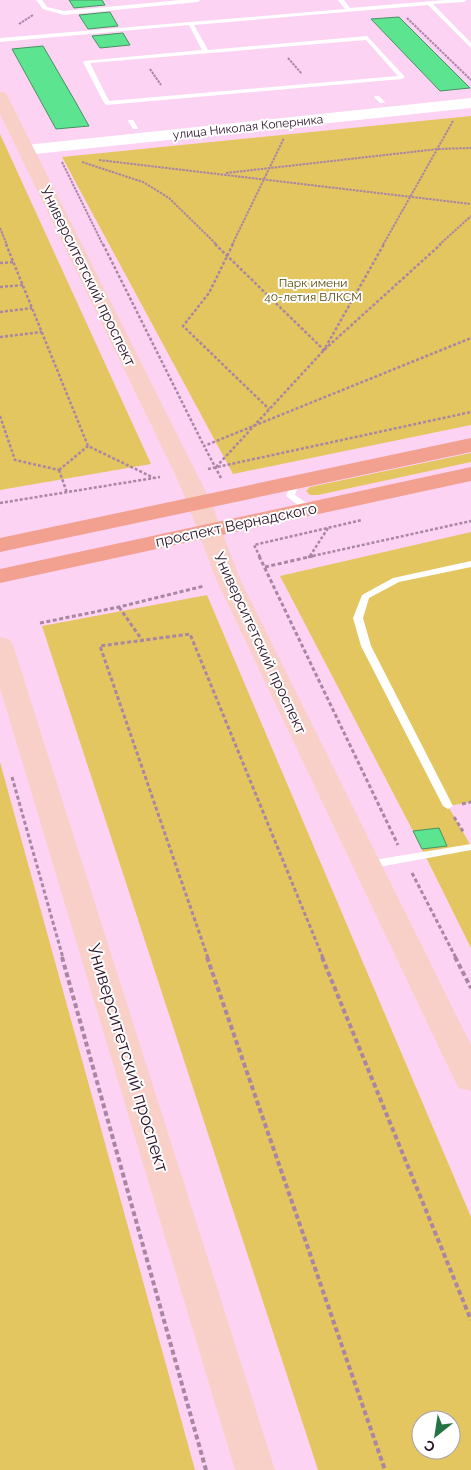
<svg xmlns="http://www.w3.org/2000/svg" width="471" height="1470" viewBox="0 0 471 1470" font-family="Raleway,sans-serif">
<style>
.green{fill:#e4c660;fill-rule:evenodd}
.building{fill:#5de490;stroke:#479161}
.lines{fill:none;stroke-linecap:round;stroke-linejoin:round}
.path-far3{stroke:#a986a3;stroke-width:2;stroke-dasharray:2.5 1;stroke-linecap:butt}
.path-far2{stroke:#a986a3;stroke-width:2.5;stroke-dasharray:3 2;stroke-linecap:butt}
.path-far1{stroke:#a986a3;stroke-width:3;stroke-dasharray:4 2.5;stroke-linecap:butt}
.path{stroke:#a986a3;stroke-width:4;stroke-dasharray:5 3;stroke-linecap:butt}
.service{fill:#fff;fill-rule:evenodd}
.tertiary{fill:#fff;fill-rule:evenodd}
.secondary{fill:#f8d0c8;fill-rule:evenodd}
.primary{fill:#f2a191;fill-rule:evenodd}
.labels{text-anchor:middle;stroke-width:4;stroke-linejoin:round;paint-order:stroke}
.far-street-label{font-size:12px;fill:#2a1227;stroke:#fff}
.far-park-label{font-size:12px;fill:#584808;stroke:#fff}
.street-label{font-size:15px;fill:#2a1227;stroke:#fff}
.near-street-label{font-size:18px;fill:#2a1227;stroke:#fff}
</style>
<rect width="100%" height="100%" fill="#fdd3f4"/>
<path class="green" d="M471 116V425L233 474 62 157Z
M0 134 151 464 0 490Z
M471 453V462L318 495H310L306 491 310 487Z
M471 532V802L448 806 471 846V948L413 831 280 576Z
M207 595 471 1217V1470H318L42 626ZM421 1420H451V1450H421Z
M0 762 195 1470H0Z"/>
<path class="building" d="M69 0H102L105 5 74 8Z
M110 12 118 26 88 29 79 15Z
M399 17 470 88 440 91 371 19Z
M123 33 130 45 100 48 92 36Z
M43 46 75 101 89 126 56 129 12 49Z
M439 828 447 846 422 849 413 831Z"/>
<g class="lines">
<path class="path-far3" d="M407 18 471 80
M19 24 33 15
M288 58 302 74
M150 69 161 85
M99 160 471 204
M62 162 103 245
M82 162 143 182 169 198 217 245
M226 173 438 149 471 148
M0 228 7 245
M232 245 284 138
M383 245 453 121
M439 245 471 216"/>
<path class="path-far2" d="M6 244 88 446 154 478
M103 244 204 446
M215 244 324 350 384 244
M233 244 209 293 183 326 269 409
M0 263 14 262
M0 287 23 285
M0 312 32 308
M0 337 42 332
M0 416 15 460 59 470
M216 467 324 350 441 244
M208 469 471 412
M59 470 88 446
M59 470 67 493
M221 478 204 446 471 338
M0 503 160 477
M310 556 328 528
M260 557 254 545 362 520
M308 557 471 521"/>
<path class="path-far1" d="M259 556 398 845
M265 567 313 556
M119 607 142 640
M40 623 119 607 204 586
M12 777 63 958
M462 804 471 802
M454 817 464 833
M412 873 456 958
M208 958 100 646 190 634 323 958"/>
<path class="path" d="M62 957 206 1470
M207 957 385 1470
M322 957 471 1320
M455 957 471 988"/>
<path class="service" d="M36 0H42L47 7 64 11 181 0H201L198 2 64 15 43 9Z
M338 0H344L350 8 445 0H467L464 2 433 4 471 43V48L428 5 194 25 208 50 367 36 405 77 402 79 107 105 104 103 83 62 84 61 202 50 189 25 0 42V38L345 9ZM366 40 398 76 109 101 90 63Z
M375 96H379L385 102 384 103H380L374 97Z
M129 120H133L138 128 137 129H133L128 121Z
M300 479 304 482 297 489 295 495 305 502 317 504 318 506 317 508 299 506 286 496 290 486Z
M471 561V567L399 582 369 598 363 618 371 646 453 806 448 809 443 806 361 646 353 618 362 595 393 578Z
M471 844V850L368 869 363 865 368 861Z"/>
<path class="tertiary" d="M471 98V108L26 155 20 153 18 150 20 147 26 145Z"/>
<path class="secondary" d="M0 92 6 93 8 97 196 472 211 502 240 579 471 1045V1091L459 1088 454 1079 216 579 187 502 174 472 0 114Z
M0 637 9 639 13 645 275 1470H235L0 688Z"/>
<path class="primary" d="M471 438V452L0 552V538Z
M471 467V481L0 583V569Z"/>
</g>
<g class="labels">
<g class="far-street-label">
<text transform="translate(248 127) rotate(-6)" y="4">улица Николая Коперника</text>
</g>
<g class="far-park-label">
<text x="313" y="287">Парк имени<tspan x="313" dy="14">40-летия ВЛКСМ</tspan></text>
</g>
<g class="street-label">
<text transform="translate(88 276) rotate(64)" y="5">Университетский проспект</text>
<text transform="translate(236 525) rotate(-12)" y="5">проспект Вернадского</text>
<text transform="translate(260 643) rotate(65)" y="5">Университетский проспект</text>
</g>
<g class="near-street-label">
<text transform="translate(128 1058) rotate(73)" y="6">Университетский проспект</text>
</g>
</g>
<g transform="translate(436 1435) rotate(210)"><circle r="24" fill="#ffffff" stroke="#aaa0a9"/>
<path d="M0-4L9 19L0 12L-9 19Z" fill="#247343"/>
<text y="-8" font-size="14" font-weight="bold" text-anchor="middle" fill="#2a1227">С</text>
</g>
</svg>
